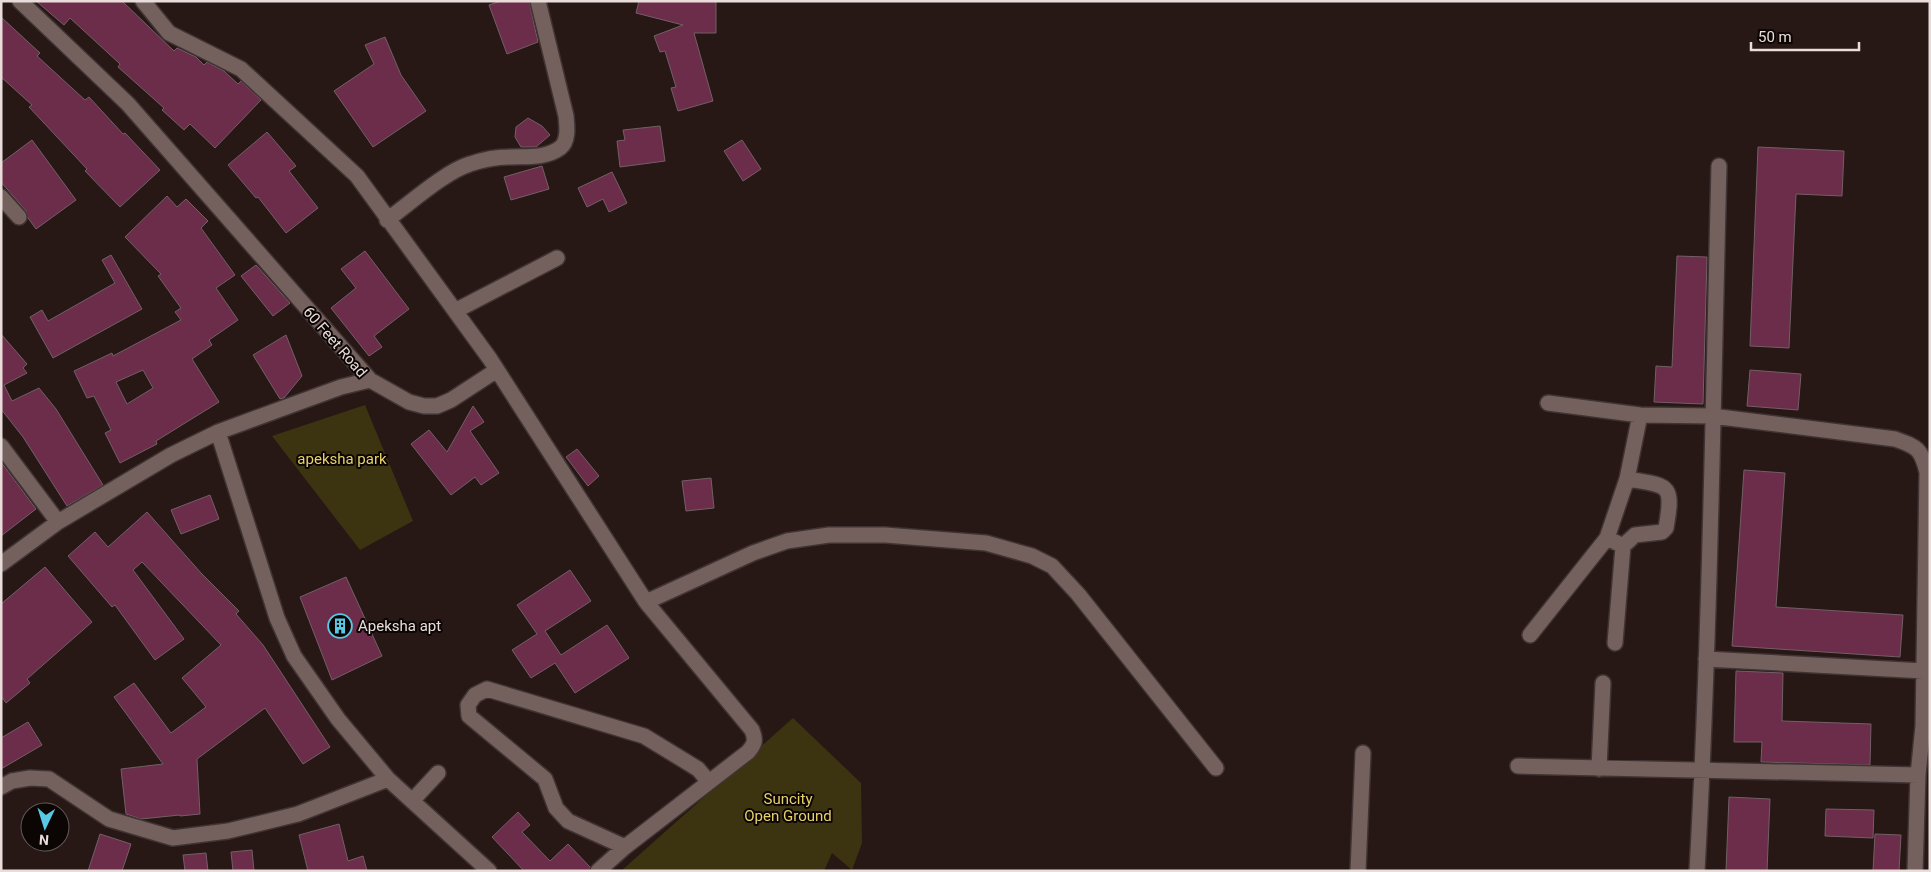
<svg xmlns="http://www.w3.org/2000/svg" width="1931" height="872" viewBox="0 0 1931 872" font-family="Roboto,sans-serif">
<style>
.green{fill:#3c3410}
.building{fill:#6c2d4a;stroke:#735f66;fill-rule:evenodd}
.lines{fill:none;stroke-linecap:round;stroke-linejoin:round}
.minor-casing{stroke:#3f3333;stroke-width:18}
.minor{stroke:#74605d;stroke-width:15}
.labels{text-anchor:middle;stroke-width:4;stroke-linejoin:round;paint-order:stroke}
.street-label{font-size:15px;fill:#e9dddb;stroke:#0b0504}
.park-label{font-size:15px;fill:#e7d169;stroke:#0b0504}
.poi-label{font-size:15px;fill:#e9dddb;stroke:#0b0504;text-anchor:start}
</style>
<rect width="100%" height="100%" fill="#271715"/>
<path class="green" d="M365 405 413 521 360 550 272 436Z
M793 718 861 783 862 843 852 870 832 853 824 871H621Z"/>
<path class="building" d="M36 1H122L174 51 177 48 196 57 204 65 207 62 224 71 238 84 241 81 261 100 215 148 190 124 184 130 162 110 164 108 118 67 120 64 70 18 64 25Z
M501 1H529L538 42 507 54 489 5Z
M639 1H716V33H694L713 101 678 111 671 88 676 87 665 51 660 52 654 36 683 25 636 13Z
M1 17 40 53 37 56 85 100 89 97 123 134 125 133 160 170 120 207 85 171 87 169 29 107 32 105 1 77Z
M385 37 401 75 426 111 373 147 334 91 374 64 365 45Z
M528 118 542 126 550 135 536 147H521L515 137 516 127Z
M660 126 665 161 620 167 617 141 625 140 623 130Z
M267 132 296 166 289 171 318 208 286 233 258 197 256 198 228 165Z
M32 140 76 200 36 229 28 218 26 211 1 182V163Z
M742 140 761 169 743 181 724 151Z
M1758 147 1844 151 1842 196 1796 194 1789 348 1750 346Z
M542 166 549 189 511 200 504 177Z
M612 172 627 203 609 212 603 199 587 207 578 188Z
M167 196 177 207 186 199 208 221 201 228 235 275 216 288 238 320 209 340 212 345 192 359 219 402 156 441 157 444 120 463 105 433 111 430 94 396 87 398 74 371 112 353 113 356 181 320 175 312 181 308 158 276 161 274 125 237ZM143 370 153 388 127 404 116 382Z
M365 251 409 309 374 336 382 347 369 356 331 308 356 288 341 269Z
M111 255 142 309 53 358 30 317 42 310 48 321 115 283 102 260Z
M1677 256 1707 257 1703 404 1654 402 1656 366 1672 367Z
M256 265 290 303 273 316 241 276Z
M1 334 27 364 23 368 27 373 4 385 12 401 39 388 56 409 103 485 67 506 23 437 1 409Z
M286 335 302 376 284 398 280 399 253 355Z
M1750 370 1801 374 1798 410 1747 406Z
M473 406 484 422 470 431 499 473 481 485 475 477 451 495 411 444 429 430 447 452Z
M577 449 599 476 588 486 566 457Z
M1 462 36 509 1 536Z
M1744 470 1785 473 1776 607 1903 615 1900 657 1732 646Z
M711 478 714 508 686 511 682 481Z
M210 495 219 519 181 534 171 510Z
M147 512 201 573 239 611 236 614 263 645 330 747 303 764 265 708 197 759 200 814 180 816V815L141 819 126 814 121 769 163 764 114 697 134 683 171 733 206 707 182 678 221 645 142 562 133 570 184 639 155 660 115 605 112 607 68 556 95 532 108 547Z
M45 567 92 622 27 679 30 683 6 703 1 696V604Z
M570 570 591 601 545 631 561 655 607 625 629 658 575 693 555 663 531 678 512 650 537 634 517 605Z
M346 577 382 656 332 680 300 597Z
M1736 671 1783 673 1782 721 1871 724 1870 765 1761 762 1762 742H1734Z
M28 722 42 745 1 769V738Z
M1729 797 1770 799 1767 871H1726Z
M1826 809 1874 810 1873 838 1825 836Z
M518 812 530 825 522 832 550 861 568 844 590 867 589 871H524L492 837Z
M339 824 348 861 363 856 367 871H308L299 835Z
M100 834 131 844 122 871H88Z
M1875 834 1901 835 1899 871H1873Z
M252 850 254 871H233L231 852Z
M206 853 208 871H185L183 855Z"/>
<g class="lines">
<g class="minor-casing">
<path id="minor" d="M143 1 169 33 241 69 357 176 490 359 646 602 752 730C756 740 755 744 748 752L625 847 598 871
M1 197 19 217
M387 220C409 204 446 171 470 164 482 160 495 157 508 157 525 156 545 159 560 148 569 141 567 126 566 116L538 1
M455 311 557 258
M370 380 409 402 424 406H437L451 400 497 370
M1548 403 1640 415 1712 416 1895 439C1918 447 1921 449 1927 472L1923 726 1918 775 1915 871
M218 432 277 618 294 656 338 719 388 779 489 871
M1 446 58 522
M1623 546 1635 535 1662 532 1666 528C1674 483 1669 486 1627 479
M1 564 58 522 171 455 218 432 341 387 370 380 128 104 20 1
M646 602 753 553 787 541 829 535H885L986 543 1032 556 1052 566 1078 594 1216 768
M1530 635 1607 538 1627 479 1640 415
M1615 643 1623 546 1615 542
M1706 659 1924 671
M1518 766 1918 775
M1599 769 1603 683
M1 787 12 781 30 778 49 779 109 819 173 838 228 831 298 814 388 779
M412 801 438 773
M625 847 568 821 556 808 545 779 469 716 468 705 475 695 487 689 644 736 698 769 709 782
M1358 871 1363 753
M1697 871C1710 636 1713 401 1719 166"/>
</g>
<use href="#minor" class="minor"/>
</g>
<defs>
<g id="building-ring" transform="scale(1.25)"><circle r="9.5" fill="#0b0504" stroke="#58c8e4" stroke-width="1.5"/><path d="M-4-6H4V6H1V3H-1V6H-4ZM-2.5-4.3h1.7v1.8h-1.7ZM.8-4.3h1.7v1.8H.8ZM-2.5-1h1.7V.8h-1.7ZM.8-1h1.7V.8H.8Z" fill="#58c8e4"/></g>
</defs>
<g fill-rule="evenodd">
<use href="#building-ring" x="340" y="626"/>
</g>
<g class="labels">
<g class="street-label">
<text transform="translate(335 342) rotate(49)" y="5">60 Feet Road</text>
</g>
<g class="park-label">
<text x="342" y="464">apeksha park</text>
<text x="788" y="804">Suncity<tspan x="788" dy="17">Open Ground</tspan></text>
</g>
<g class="poi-label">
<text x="358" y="631">Apeksha apt</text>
</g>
</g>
<rect width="1931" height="872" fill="none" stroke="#e9dddb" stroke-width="5"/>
<g transform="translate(45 827) rotate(184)"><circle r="24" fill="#0b0504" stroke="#645b5a"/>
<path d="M0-4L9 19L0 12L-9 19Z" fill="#58c8e4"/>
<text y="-8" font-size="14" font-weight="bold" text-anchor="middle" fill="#e9dddb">N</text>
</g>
<path d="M1751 42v8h108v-8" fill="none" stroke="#e9dddb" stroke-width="2.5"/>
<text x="1758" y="42" font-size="15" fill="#e9dddb" stroke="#0b0504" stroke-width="4" paint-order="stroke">50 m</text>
</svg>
